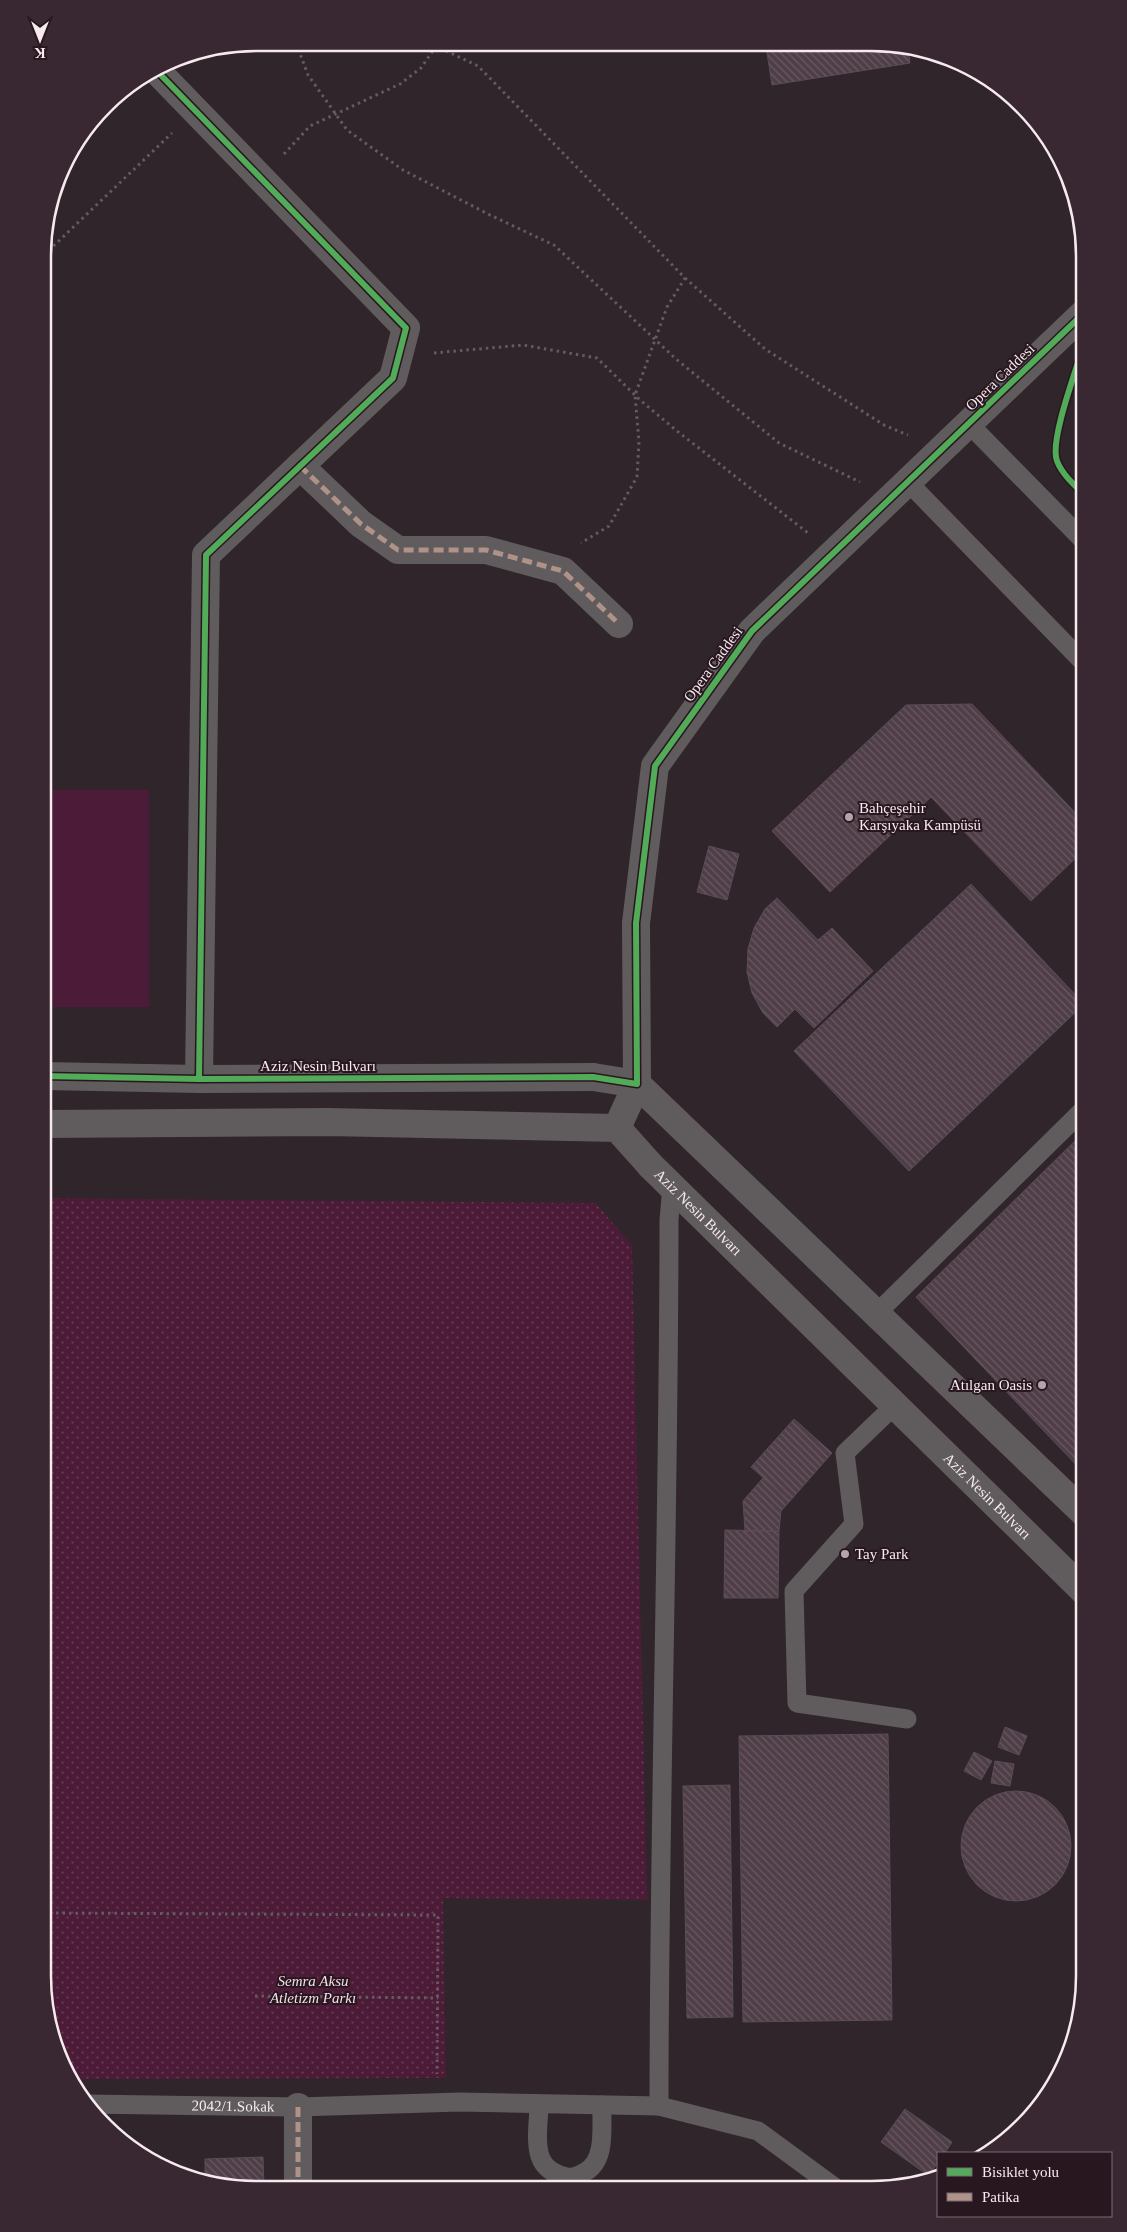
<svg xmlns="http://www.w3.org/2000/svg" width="1127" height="2232" viewBox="0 0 1127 2232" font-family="'Times New Roman',serif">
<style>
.green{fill:url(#green-dots)}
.pitch{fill:#4c1b37}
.building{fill:url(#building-back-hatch);stroke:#574f53}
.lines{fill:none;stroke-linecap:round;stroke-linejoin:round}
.path{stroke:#625c5f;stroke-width:3;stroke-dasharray:2.5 4;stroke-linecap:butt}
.service{stroke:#605b5d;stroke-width:19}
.minor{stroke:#605b5d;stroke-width:28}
.tertiary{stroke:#605b5d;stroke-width:28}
.quiet{stroke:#af9288;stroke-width:5;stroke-dasharray:10 5;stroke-linecap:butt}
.cycleway-casing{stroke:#291720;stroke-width:9}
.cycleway{stroke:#51ab58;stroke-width:6}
.poi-dot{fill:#b1a5aa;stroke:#291720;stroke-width:2}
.labels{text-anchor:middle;stroke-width:4;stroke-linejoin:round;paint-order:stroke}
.street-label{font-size:15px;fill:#f7eaef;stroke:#291720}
.poi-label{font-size:15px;fill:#f7eaef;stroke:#291720;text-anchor:start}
.park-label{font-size:15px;font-style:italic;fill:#f3dde7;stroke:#291720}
.rim{fill:none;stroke:#f7eaef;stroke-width:2.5}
</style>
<defs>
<pattern id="green-dots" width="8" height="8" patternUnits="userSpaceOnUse" patternTransform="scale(1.25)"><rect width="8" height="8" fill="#4c1b37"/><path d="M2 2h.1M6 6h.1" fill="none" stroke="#673c54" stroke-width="1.8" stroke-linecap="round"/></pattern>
<pattern id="building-back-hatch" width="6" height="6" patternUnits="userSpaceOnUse" patternTransform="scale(1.25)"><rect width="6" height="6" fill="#4f3d47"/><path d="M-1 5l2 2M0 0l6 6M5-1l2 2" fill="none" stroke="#695962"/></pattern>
</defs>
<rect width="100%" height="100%" fill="#2f252a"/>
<path class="green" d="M43 1198 596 1203 632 1246 647 1900 443 1898 446 2078 71 2079 54 2044 43 1976Z"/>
<path class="pitch" d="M44 790H149V1007H43Z"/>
<path class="building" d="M766 46 908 47 910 63 772 85Z
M972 704 1084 822V850L1031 901 931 797 830 892 772 831 906 705Z
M709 846 739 854 727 900 697 892Z
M971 884 1084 1004 909 1171 794 1051Z
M777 898 818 940 832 928 873 971 814 1028 795 1009 777 1027 763 1013 752 993 747 972 748 949 754 928 765 909Z
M1084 1132V1473L916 1297Z
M794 1419 832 1453 790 1501 751 1467Z
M763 1478 790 1501 781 1511 779 1531H745L743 1501Z
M725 1530 779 1531 778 1598H724Z
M1005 1727 1027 1736 1019 1755 998 1747Z
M888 1734 892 2020 743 2022 739 1736Z
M974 1752 992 1761 981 1780 964 1771Z
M995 1761 1014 1764 1010 1786 991 1783Z
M730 1785 733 2017 687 2018 683 1786Z
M961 1846a55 55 0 1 1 110 0a55 55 0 1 1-110 0Z
M905 2109 952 2142 945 2153H938V2162L929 2176 881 2142Z
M263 2157 264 2188H228L205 2181V2159Z"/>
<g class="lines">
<path class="path" d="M296 43 308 75 347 130 403 170 490 215 554 245 676 359 779 443 860 482
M284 154 310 126 400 84 421 68 436 46 478 66 685 278 667 307 635 395 639 442 637 477 609 526 581 543
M44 255 172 133
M685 278 765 349 884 425 908 435
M434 353 523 345 597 358 640 400 677 431 808 533
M43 1913 438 1915 437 2074
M255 1996 438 1998"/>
<g class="service">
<path d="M969 424 1084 541"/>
<path d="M908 482 1084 663"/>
<path d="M876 1314 1084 1109"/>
<path d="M895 1405 845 1453 854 1524 794 1591 797 1703 907 1719"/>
<path id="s1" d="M87 2104 298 2107 460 2102 659 2106 758 2131 837 2189"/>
<path d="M539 2104C539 2120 534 2146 542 2161 547 2170 557 2175 567 2177 573 2178 580 2175 585 2172 607 2160 601 2126 602 2105"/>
<path d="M659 2106C659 1811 669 1515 669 1220L672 1186"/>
</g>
<g class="minor">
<path d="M156 70 406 328 393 378 206 555 199 1079"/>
<path d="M300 466 361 524 398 550H486L563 571 619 624"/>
<path d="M593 1077 637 1084 636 923 655 766 752 631 1084 313"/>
<path d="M617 1128 637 1084 1084 1513"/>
<path id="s2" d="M651 1166 1084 1591"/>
<path d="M298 2107V2188"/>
</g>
<path class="tertiary" d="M43 1076 199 1079 593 1077
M43 1124 328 1122 617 1128 651 1166"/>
<path class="quiet" d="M300 466 361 524 398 550H486L563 571 619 624
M298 2107V2188"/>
<g class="cycleway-casing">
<path id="cycleway" d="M156 70 406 328 393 378 206 555 199 1079
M1084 494C1074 485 1062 474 1057 461 1049 441 1077 368 1084 344
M43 1076 199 1079 593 1077 637 1084 636 923 655 766 752 631 1084 313"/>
</g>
<use href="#cycleway" class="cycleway"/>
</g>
<g class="poi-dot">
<circle cx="849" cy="817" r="5"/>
<circle cx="1042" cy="1385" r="5"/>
<circle cx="845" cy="1554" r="5"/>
</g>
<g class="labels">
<g class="street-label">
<text transform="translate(1000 377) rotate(-44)" y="5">Opera Caddesi</text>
<text transform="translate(713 664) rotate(-54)" y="5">Opera Caddesi</text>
<text x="318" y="1071">Aziz Nesin Bulvarı</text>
<text dy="5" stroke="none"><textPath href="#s2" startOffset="66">Aziz Nesin Bulvarı</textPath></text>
<text dy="5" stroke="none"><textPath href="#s2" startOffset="471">Aziz Nesin Bulvarı</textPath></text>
<text dy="5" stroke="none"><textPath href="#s1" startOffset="146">2042/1.Sokak</textPath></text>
</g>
<g class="poi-label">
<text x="859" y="813">Bahçeşehir<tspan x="859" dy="17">Karşıyaka Kampüsü</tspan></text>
<text x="1032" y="1390" text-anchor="end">Atılgan Oasis</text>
<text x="855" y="1559">Tay Park</text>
</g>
<g class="park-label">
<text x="313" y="1986">Semra Aksu<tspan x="313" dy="17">Atletizm Parkı</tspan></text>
</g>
</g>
<path d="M0 0H1127V2232H0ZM256 51H871A205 205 0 0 1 1076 256V1976A205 205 0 0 1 871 2181H256A205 205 0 0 1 51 1976V256A205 205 0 0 1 256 51Z" fill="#392831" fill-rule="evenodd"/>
<path class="rim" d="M256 51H871A205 205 0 0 1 1076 256V1976A205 205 0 0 1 871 2181H256A205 205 0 0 1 51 1976V256A205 205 0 0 1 256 51Z"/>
<rect x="937" y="2152" width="175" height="65" fill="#291720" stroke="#7b6b73"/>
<rect x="947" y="2168" width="25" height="8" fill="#51ab58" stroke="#7b6b73"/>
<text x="982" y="2177" font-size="15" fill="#f7eaef">Bisiklet yolu</text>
<rect x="947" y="2193" width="25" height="8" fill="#af9288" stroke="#7b6b73"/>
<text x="982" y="2202" font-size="15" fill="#f7eaef">Patika</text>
<g transform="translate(40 40) rotate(180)" stroke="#291720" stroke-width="4" paint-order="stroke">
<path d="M0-4L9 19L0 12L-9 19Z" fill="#f7eaef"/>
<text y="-8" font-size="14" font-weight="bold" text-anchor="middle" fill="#f7eaef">K</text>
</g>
</svg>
